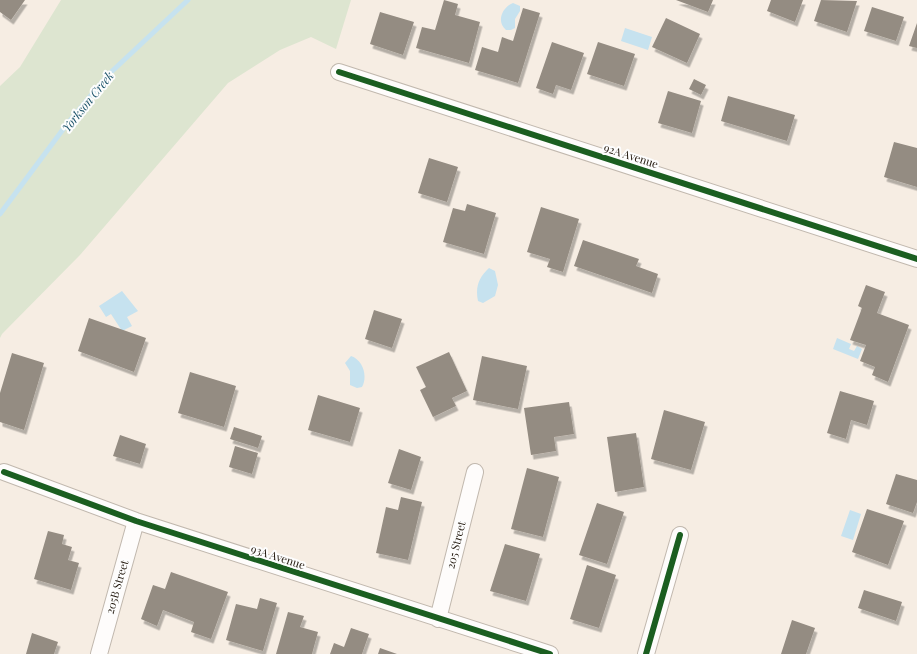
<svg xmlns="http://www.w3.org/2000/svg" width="917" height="654" viewBox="0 0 917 654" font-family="'Playfair Display',serif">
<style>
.green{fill:#dde5d0}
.water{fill:#c6e2ef}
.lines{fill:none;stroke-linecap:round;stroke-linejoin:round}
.stream{stroke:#c6e2ef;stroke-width:5}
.building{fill:#948c82;filter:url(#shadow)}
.street-casing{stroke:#c1b8ae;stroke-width:18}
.street{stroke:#fefcfb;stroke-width:16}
.cycleway-casing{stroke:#fdfdfd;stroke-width:8}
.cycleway{stroke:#1b5e20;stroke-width:6}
.labels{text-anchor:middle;stroke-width:4;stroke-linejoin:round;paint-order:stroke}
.street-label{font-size:11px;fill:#20160b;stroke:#fdfdfd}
.water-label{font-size:12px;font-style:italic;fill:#1c536a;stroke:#fdfdfd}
</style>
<defs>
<filter id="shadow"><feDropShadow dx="2.5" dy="4.5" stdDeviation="0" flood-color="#0004"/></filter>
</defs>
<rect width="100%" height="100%" fill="#f6ede3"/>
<path class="green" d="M61 0H351L336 49 311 37 280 50 228 83 80 255 2 334 0 338V86L20 67Z"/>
<path class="water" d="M513 3 520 6V11L515 19V28L511 30H506C496 22 502 7 513 3Z
M625 28 652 37 648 50 621 41Z
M489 268 495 271 498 285 495 296 483 303 478 301C475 287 479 277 489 268Z
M122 291 138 311 127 317 132 326 122 331 111 314 106 317 99 306Z
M837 338 851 344 849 349 854 351 857 346 862 349 858 359 833 349Z
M351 356C363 360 368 376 362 387L357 388 350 385V371L345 363Z
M850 510 861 514 853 540 841 536Z"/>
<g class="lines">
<path class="stream" d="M0 214 67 124 108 75 188 0"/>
</g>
<path class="building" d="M0 0H25L11 20 0 12Z
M444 0 458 4 455 15 480 22 469 63 416 48 422 27 435 30Z
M676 0H713L708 12Z
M771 0H803L795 22 767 11Z
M821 0 857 1 847 32 814 21Z
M872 7 904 17 896 41 864 31Z
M523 8 540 13 518 83 475 70 482 47 498 52 502 37 513 41Z
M380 12 414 22 403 55 370 44Z
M666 18 700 34 687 63 652 47Z
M917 23V48L909 46Z
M552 42 584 53 571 90 556 85 553 94 536 88Z
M598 42 635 54 624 86 587 74Z
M694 79 706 85 701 95 689 89Z
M668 91 701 101 692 133 658 123Z
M728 96 795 115 787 141 721 121Z
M894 142 917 148V187L884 177Z
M429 158 458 167 447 202 418 193Z
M467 204 496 213 484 254 443 242 453 208 465 211Z
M541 207 579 219 563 272 547 267 550 259 527 252Z
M583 240 639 259 636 266 658 274 652 293 574 266Z
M866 285 885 292 877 313 909 325 888 382 872 375 875 367 860 361 866 345 850 340 862 308 858 306Z
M374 310 402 319 392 348 365 339Z
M89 318 146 338 134 372 78 351Z
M449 352 467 391 452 398 456 406 433 417 420 390 426 387 416 367Z
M12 353 44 363 24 430 0 422V393Z
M482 356 527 366 518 409 473 400Z
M190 372 236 386 224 427 178 413Z
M840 391 874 401 867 425 851 420 846 439 827 433Z
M318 395 360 408 350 442 308 430Z
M569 402 574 434 554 437 556 451 531 455 524 408Z
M664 410 705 422 691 470 651 459Z
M234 427 262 436 258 448 230 439Z
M636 433 644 487 615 492 607 437Z
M120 435 146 444 140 464 113 456Z
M235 446 258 453 252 474 229 467Z
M399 449 421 457 411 490 388 483Z
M527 468 559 477 543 537 511 529Z
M896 474 917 480V502L913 513 886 504Z
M401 497 422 502 408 560 376 553 386 507 398 510Z
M597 503 624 512 607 564 579 555Z
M867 509 904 521 888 565 852 552Z
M48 531 64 535 62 544 72 547 68 560 79 563 71 590 34 579Z
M505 544 540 554 526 601 490 591Z
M587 565 616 575 599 628 570 619Z
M171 572 228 592 211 639 191 632 194 622 163 610 157 626 141 619 153 585 165 589Z
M864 590 902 602 896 621 858 608Z
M260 598 277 603 263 651 226 640 236 604 257 609Z
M288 612 304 616 300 627 318 632 312 654H276Z
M792 620 815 628 806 654H781Z
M351 628 369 634 362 654H330L334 643 344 647Z
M32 633 58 642 54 654H26Z
M380 648 397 654H378Z"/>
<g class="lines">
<g class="street-casing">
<path id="street" d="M339 72 917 259
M4 472 136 521 550 654
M438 619 475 472
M99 654 136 521
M646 654 680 535"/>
</g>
<use href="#street" class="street"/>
<g class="cycleway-casing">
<path id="cycleway" d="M339 72 917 259
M4 472 136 521 550 654
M646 654 680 535"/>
</g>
<use href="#cycleway" class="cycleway"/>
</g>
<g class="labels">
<g class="street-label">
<text transform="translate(631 156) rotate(18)" y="4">92A Avenue</text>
<text transform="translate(456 545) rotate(-76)" y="4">205 Street</text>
<text transform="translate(278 557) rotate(18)" y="4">93A Avenue</text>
<text transform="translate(117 587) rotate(-74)" y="4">205B Street</text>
</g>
<g class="water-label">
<text transform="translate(88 102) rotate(-51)" y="4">Yorkson Creek</text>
</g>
</g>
</svg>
